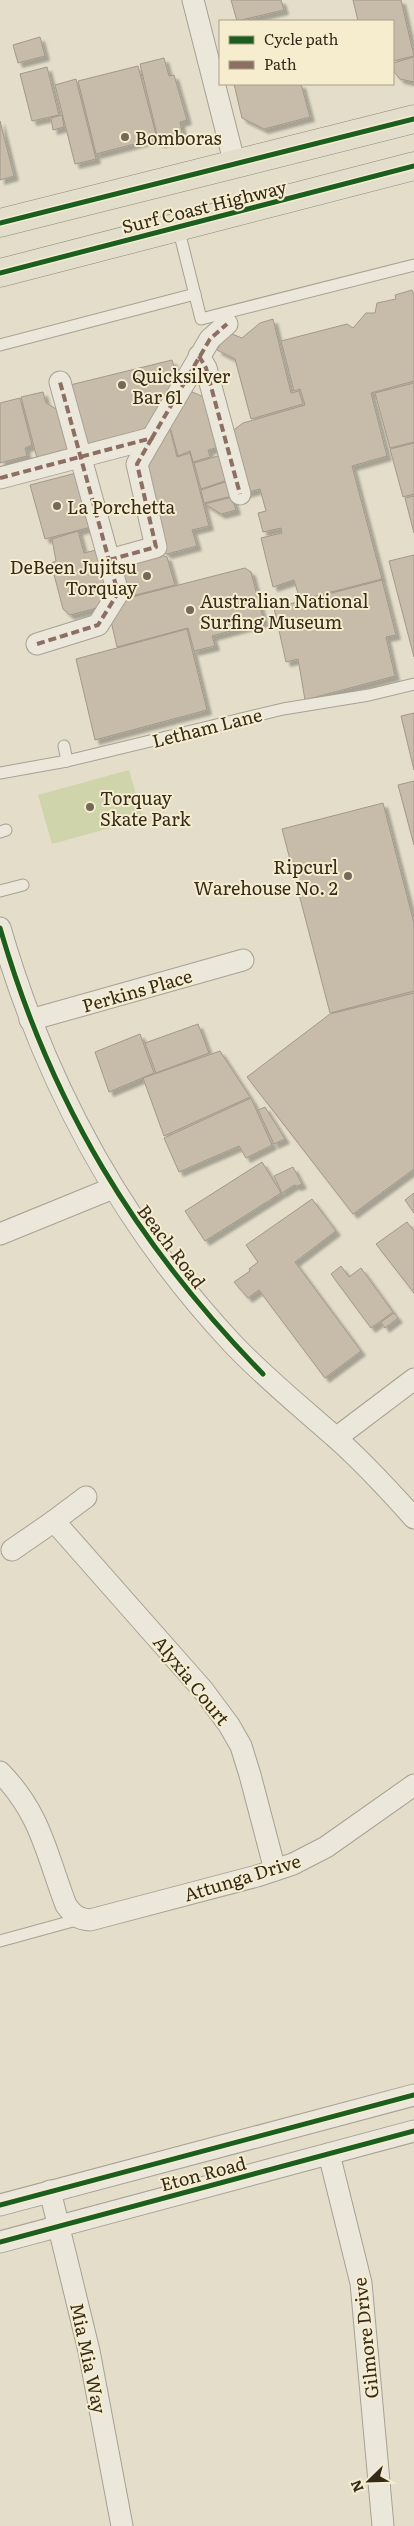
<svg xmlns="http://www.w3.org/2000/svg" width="414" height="2526" font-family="Literata,serif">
<defs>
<filter id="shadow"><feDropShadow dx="4.5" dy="4.5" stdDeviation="1" flood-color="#0004"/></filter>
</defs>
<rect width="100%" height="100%" fill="#e3ddc9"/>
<!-- green -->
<polygon fill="#d0d4ab" points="129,770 143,819 52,844 38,795"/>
<!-- building -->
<g fill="#c7bbaa" stroke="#a39889" filter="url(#shadow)">
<polygon points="231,0 281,0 284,10 237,21"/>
<polygon points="353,0 401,0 414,56 393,61 393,21 358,21"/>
<polygon points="40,37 45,56 18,63 13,45"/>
<polygon points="414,57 414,82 400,79 394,72 393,63"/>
<polygon points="164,58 169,76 174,75 187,120 180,122 183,137 159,143 140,64"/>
<polygon points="138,66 157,138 96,154 78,81"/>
<polygon points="47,67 59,115 32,121 20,74"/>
<polygon points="76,79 96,159 75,164 55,85"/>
<polygon points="234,84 301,84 310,117 264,129 242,118"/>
<polygon points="62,115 64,127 53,130 51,118"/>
<polygon points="0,121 14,176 0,180"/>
<polygon points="412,290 414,295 414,381 371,393 387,456 352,466 382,579 300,600 294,580 273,587 261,538 282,533 281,528 263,532 258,513 266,511 260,489 245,493 232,440 235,429 243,423 305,405 300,389 294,391 281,341 347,324 353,328 366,313 375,313 377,303 396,299 395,295"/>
<polygon points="273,319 291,393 299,391 303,404 251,419 235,359 217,350 227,332 242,338 260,323"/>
<polygon points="172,360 177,377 144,435 81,446 66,386"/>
<polygon points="414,383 414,442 390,448 375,393"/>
<polygon points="190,391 206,398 219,447 208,450 210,457 193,462 190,451 178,456 170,427"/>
<polygon points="43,392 46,403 63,413 71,447 65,456 38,462 21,397"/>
<polygon points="20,398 32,445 25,448 27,456 0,463 0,403"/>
<polygon points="170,429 177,457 190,453 209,526 192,530 197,546 167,554 161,549 141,474"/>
<polygon points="414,443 414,494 403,497 390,449"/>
<polygon points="221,455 228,480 201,489 194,463"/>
<polygon points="80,472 91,527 45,539 30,485"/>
<polygon points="228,481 232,496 204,503 201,490"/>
<polygon points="414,496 414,533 405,498"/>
<polygon points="232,497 236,510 221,514 205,504"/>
<polygon points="78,531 84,553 96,550 109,597 101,599 97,608 70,615 63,609 51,563 56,561 52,539"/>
<polygon points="161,555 167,557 175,585 124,598 116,566"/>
<polygon points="414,555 414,657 389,561"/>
<polygon points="245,568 251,572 264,622 212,636 215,646 194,651 188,628 117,647 111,621 124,599"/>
<polygon points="382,580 396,635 386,637 395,676 305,700 298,659 286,662 274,608"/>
<polygon points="187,629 207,710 95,740 76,659"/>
<polygon points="414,713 414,770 401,716"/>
<polygon points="414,781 414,845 398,785"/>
<polygon points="383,803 414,923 414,991 330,1013 282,829"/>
<polygon points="414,993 414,1169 353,1214 247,1077 330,1014"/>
<polygon points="198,1024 209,1053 156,1073 145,1043"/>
<polygon points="140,1034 154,1073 109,1092 95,1052"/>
<polygon points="220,1051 250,1097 164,1136 143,1078"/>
<polygon points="251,1098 272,1145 246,1158 239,1146 179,1172 164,1138"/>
<polygon points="265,1107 285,1139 274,1144 258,1110"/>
<polygon points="262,1162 281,1193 205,1241 185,1211"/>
<polygon points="293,1167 302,1184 297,1186 294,1185 282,1193 274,1176"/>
<polygon points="414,1193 414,1213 405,1200"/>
<polygon points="312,1199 336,1231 295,1262 361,1351 325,1378 259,1290 248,1298 234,1282 250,1271 249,1269 258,1262 246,1245"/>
<polygon points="407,1222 414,1231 414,1293 376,1244"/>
<polygon points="341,1266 349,1277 361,1268 393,1312 371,1328 331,1274"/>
<polygon points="394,1313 398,1318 385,1328 381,1322"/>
</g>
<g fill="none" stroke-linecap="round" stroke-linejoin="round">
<defs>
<g id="lane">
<polyline points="178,227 201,319 414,265"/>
<polyline points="0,345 195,294"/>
<polyline points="64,746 67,761"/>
<polyline points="0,773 67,761 283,709 369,695 414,684"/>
<polyline points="0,832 6,830"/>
<polyline points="0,891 23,885"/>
<polyline points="0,1941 80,1919"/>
</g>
<g id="street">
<polyline points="193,0 235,165"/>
<polyline points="199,356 206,368 240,494"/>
<polyline points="0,478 152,438 210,339 227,324"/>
<polyline points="109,560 156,547 137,464 152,438"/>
<polyline points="37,644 98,625 118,593 60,382"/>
<path d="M0 928C45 1083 122 1225 232 1343 264 1377 300 1406 335 1437 363 1462 389 1490 414 1518"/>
<polyline points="30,1020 243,960"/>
<polyline points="0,1234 113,1188"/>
<polyline points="336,1438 414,1379"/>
<polyline points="54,1521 86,1497"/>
<polyline points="12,1550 54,1521 203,1690 229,1725 241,1746 250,1775 275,1870"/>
<path d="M0 1772C41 1814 46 1853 66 1905 73 1915 78 1919 90 1920L257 1876 293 1864 326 1847 414 1785"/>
<polyline points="329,2154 361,2283 383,2526"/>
<polyline points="50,2191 89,2351 122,2526"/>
<polyline points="0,2205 414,2095"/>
<polyline points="0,2242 414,2131"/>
</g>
<g id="primary">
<polyline points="0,223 414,119"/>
<polyline points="0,273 414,166"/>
</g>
</defs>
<!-- lane casing -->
<use href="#lane" stroke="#a8a193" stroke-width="13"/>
<!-- street casing -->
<use href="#street" stroke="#a8a193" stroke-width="23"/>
<!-- primary casing -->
<use href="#primary" stroke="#8d8779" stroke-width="29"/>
<!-- lane -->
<use href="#lane" stroke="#ebe7db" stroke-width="11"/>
<!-- street -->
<use href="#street" stroke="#ebe7db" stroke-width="21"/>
<!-- primary -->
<use href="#primary" stroke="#e3decc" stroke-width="28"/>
<!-- quiet -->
<g stroke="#8d6e63" stroke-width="4" stroke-dasharray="8 4" stroke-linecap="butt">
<polyline points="199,356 206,368 240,494"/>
<polyline points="0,478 152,438 210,339 227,324"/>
<polyline points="109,560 156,547 137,464 152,438"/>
<polyline points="37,644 98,625 118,593 60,382"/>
</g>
<defs>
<g id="cycleway">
<polyline points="0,223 414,119"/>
<polyline points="0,273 414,166"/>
<path d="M0 928C51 1104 135 1243 263 1374"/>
<polyline points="0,2205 414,2095"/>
<polyline points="0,2242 414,2131"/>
</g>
</defs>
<!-- cycleway casing -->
<use href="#cycleway" stroke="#f5edce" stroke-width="8"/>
<!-- cycleway -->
<use href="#cycleway" stroke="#1b5e20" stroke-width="5"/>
</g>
<!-- markers -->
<g fill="#726959" stroke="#f5edce" stroke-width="2">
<circle cx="125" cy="137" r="5"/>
<circle cx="122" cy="385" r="5"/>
<circle cx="57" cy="506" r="5"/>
<circle cx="147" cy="576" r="5"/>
<circle cx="190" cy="610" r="5"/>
<circle cx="90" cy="807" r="5"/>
<circle cx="348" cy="876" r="5"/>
</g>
<g text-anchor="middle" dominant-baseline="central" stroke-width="4" stroke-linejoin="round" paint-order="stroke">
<!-- poi labels -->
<g font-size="18" fill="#352a1c" stroke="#f5edce" text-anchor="start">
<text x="135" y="137">Bomboras</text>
<text x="132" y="375">Quicksilver<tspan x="132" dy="21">Bar 61</tspan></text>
<text x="67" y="506">La Porchetta</text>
<text x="137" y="566" text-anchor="end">DeBeen Jujitsu<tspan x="137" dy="21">Torquay</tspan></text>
<text x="200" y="600">Australian National<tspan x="200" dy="21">Surfing Museum</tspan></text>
<text x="100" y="797">Torquay<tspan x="100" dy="21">Skate Park</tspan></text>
<text x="338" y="866" text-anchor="end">Ripcurl<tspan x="338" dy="21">Warehouse No. 2</tspan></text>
</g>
<!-- street labels -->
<g font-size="18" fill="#352a1c" stroke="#f5edce">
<text transform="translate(204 206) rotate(-14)">Surf Coast Highway</text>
<text transform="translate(207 727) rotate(-14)">Letham Lane</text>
<text transform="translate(137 990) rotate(-16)">Perkins Place</text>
<text transform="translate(172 1246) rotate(53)">Beach Road</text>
<text transform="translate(192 1680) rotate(51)">Alyxia Court</text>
<text transform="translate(242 1877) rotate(-17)">Attunga Drive</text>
<text transform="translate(203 2173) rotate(-15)">Eton Road</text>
<text transform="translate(365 2338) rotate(-96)">Gilmore Drive</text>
<text transform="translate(89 2358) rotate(78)">Mia Mia Way</text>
</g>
</g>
<!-- legend -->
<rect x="219" y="20" width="175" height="65" fill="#f5edce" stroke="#a89f87"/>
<rect x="229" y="36" width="25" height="8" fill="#1b5e20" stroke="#a89f87"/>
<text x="264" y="45" font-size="15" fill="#352a1c">Cycle path</text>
<rect x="229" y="61" width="25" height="8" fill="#8d6e63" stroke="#a89f87"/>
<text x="264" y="70" font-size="15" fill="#352a1c">Path</text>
<!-- north arrow -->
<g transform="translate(369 2481) rotate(247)" stroke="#f5edce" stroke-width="4" paint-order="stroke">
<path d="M0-4L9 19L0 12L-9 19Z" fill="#352a1c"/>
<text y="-8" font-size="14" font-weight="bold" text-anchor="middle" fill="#352a1c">N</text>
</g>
</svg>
